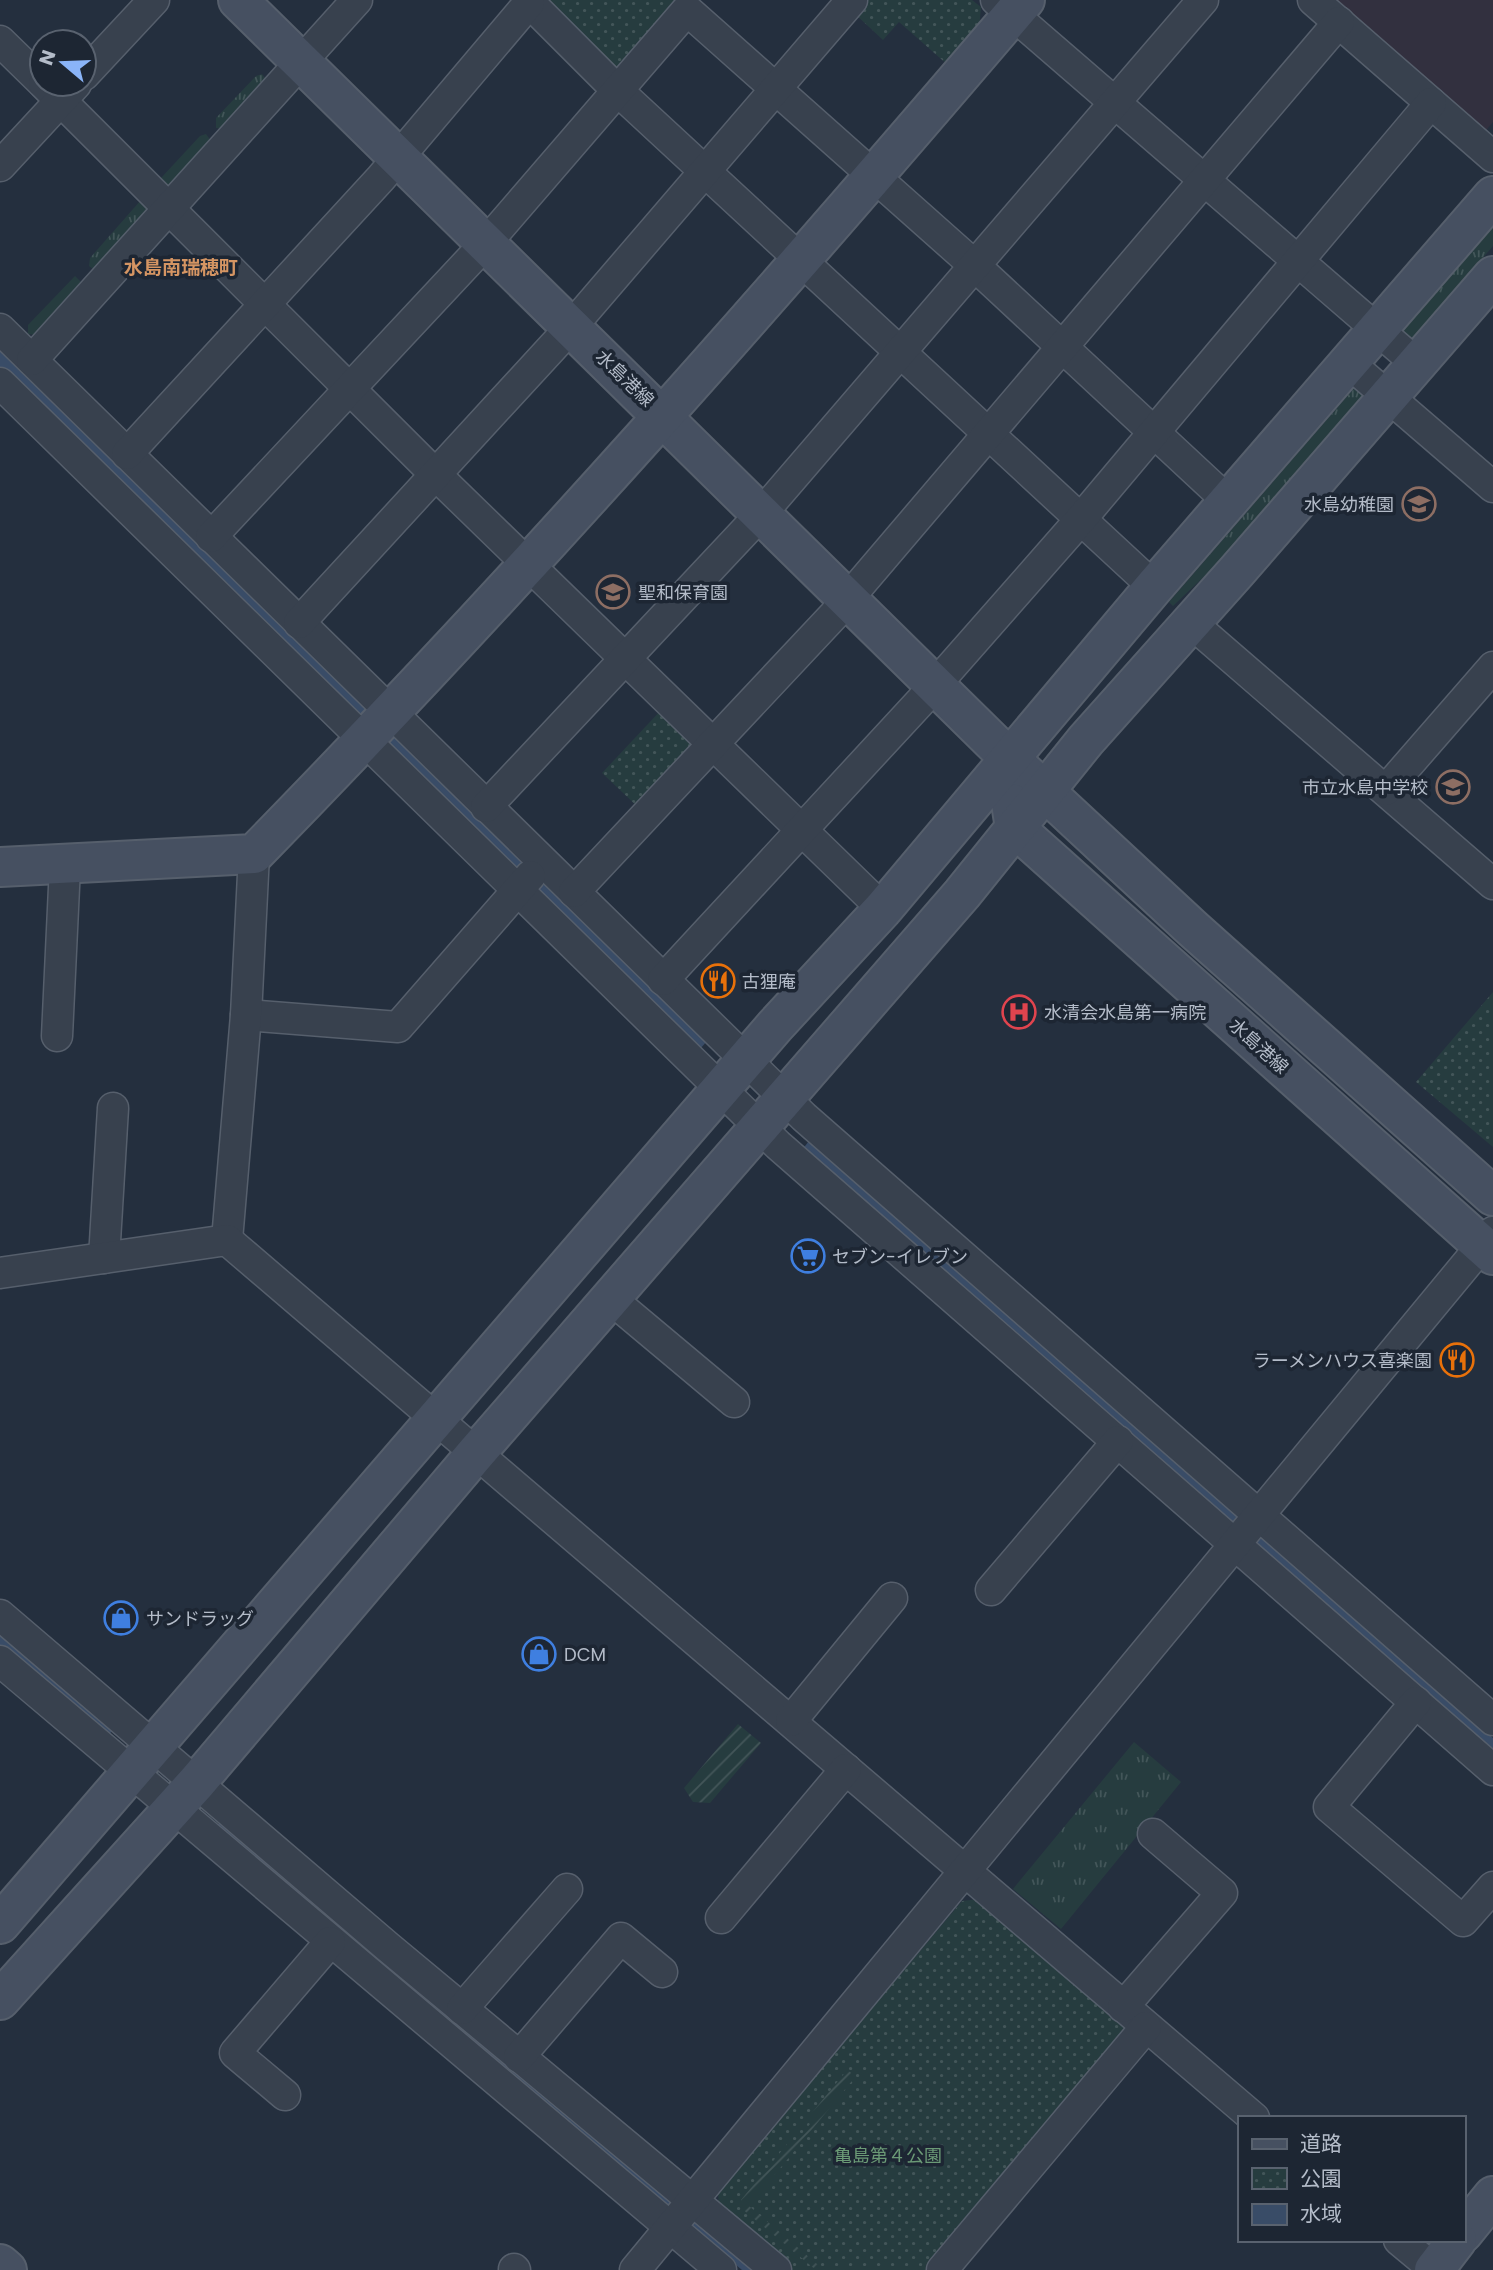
<svg xmlns="http://www.w3.org/2000/svg" width="1493" height="2270" font-family="Poppins,'Noto Sans JP',sans-serif">
<defs>
<pattern id="grass-tufts" width="24" height="20" patternUnits="userSpaceOnUse" patternTransform="scale(1.75)"><rect width="24" height="20" fill="#263c3f"/><path d="M3 7l-1-3M5 7V3M7 7l1-3M15 17l-1-3M17 17v-4M19 17l1-3" fill="none" stroke="#435659"/></pattern>
<pattern id="park-dots" width="8" height="8" patternUnits="userSpaceOnUse" patternTransform="scale(1.75)"><rect width="8" height="8" fill="#263c3f"/><path d="M2 2h.1M6 6h.1" fill="none" stroke="#435659" stroke-width="1.8" stroke-linecap="round"/></pattern>
<pattern id="garden-furrows" width="10" height="10" patternUnits="userSpaceOnUse" patternTransform="scale(1.75)"><rect width="10" height="10" fill="#263c3f"/><path d="M-1 1l2-2M0 10L10 0M9 11l2-2" fill="none" stroke="#435659"/></pattern>
</defs>
<rect width="100%" height="100%" fill="#242f3e"/>
<!-- medical -->
<polygon fill="#32303f" points="1325,0 1493,0 1493,122 1482,135"/>
<!-- grass -->
<g fill="url(#grass-tufts)">
<polygon points="262,74 267,81 224,129 216,128 216,118 256,76"/>
<polygon points="206,134 211,141 167,190 160,181 161,178 200,136"/>
<polygon points="141,200 152,208 93,269 89,266 90,258"/>
<polygon points="1493,226 1493,246 1412,340 1402,332"/>
<polygon points="75,276 82,283 37,335 28,334 28,325"/>
<polygon points="1356,386 1368,396 1235,547 1173,606 1169,602"/>
<polygon points="1134,1742 1181,1782 1061,1929 1013,1889"/>
</g>
<!-- park -->
<g fill="url(#park-dots)">
<polygon points="538,0 681,0 614,76"/>
<polygon points="865,0 972,0 981,7 979,29 949,66 899,22 883,40 854,13"/>
<polygon points="663,708 701,744 641,810 602,773"/>
<polygon points="1493,992 1493,1147 1416,1082"/>
<polygon points="979,1899 1123,2026 1124,2038 932,2270 792,2270 719,2208 718,2192 962,1901"/>
</g>
<!-- garden -->
<g fill="url(#garden-furrows)">
<polygon points="738,1724 761,1743 710,1803 693,1802 684,1788"/>
<polygon points="847,2070 856,2076 749,2206 824,2270 816,2270 741,2208 741,2200 788,2143 792,2146 810,2124 806,2120"/>
</g>
<!-- water -->
<g fill="#394c67">
<polygon points="0,344 709,1039 699,1050 0,371"/>
<polygon points="812,1137 1493,1738 1493,1755 802,1150"/>
<polygon points="0,1630 116,1726 107,1737 0,1647"/>
<polygon points="222,1819 760,2270 742,2270 215,1829"/>
</g>
<g fill="none" stroke-linecap="round" stroke-linejoin="round">
<defs>
<g id="street">
<polyline points="527,0 617,90 1154,587"/>
<polyline points="996,0 1416,363"/>
<polyline points="1313,0 1493,157"/>
<polyline points="0,41 42,82"/>
<polyline points="84,75 154,0"/>
<polyline points="44,84 434,473 883,909"/>
<polyline points="0,166 76,84"/>
<polyline points="0,329 804,1117 1493,1720"/>
<polyline points="32,360 357,0"/>
<polyline points="1349,363 1493,487"/>
<polyline points="0,383 778,1145 1493,1770"/>
<polyline points="127,454 381,178 529,3"/>
<polyline points="211,537 486,243 687,10 974,265 1229,502"/>
<polyline points="1189,621 1493,884"/>
<polyline points="299,623 572,326 852,0"/>
<polyline points="1386,790 1493,667"/>
<polyline points="486,807 762,513 1203,0"/>
<polyline points="574,892 834,615 1339,22"/>
<polyline points="663,980 921,701 1081,519 1431,103"/>
<polyline points="246,1015 398,1027 530,876"/>
<polyline points="57,1036 65,866"/>
<polyline points="227,1240 246,1015 254,854"/>
<polyline points="104,1258 113,1108"/>
<polyline points="0,1273 227,1240 1254,2118"/>
<polyline points="611,1299 734,1402"/>
<polyline points="991,1590 1118,1441"/>
<polyline points="0,1615 388,1947 776,2270"/>
<polyline points="0,1661 721,2270"/>
<polyline points="1416,1702 1329,1807 1463,1921 1493,1887"/>
<polyline points="791,1721 892,1598"/>
<polyline points="721,1918 846,1769"/>
<polyline points="1123,2007 1222,1893 1153,1834"/>
<polyline points="462,2009 567,1889"/>
<polyline points="519,2057 621,1938 662,1972"/>
<polyline points="285,2095 235,2053 330,1942"/>
<polyline points="1399,2240 1435,2270"/>
<polyline points="514,2269 515,2270"/>
<polyline points="635,2270 1493,1232"/>
<polyline points="942,2270 1146,2027"/>
</g>
<g id="secondary">
<polyline points="238,0 1010,759 1193,929 1493,1196"/>
<polyline points="1011,803 1015,828 1493,1255"/>
<path d="M0 867 254 854C522 580 777 291 1025 0"/>
<polyline points="0,1924 775,1026 883,909 1154,587 1493,196"/>
<polyline points="0,2000 197,1782 476,1453 962,894 1086,740 1237,571 1493,276"/>
<polyline points="1463,2233 1493,2196"/>
<polyline points="0,2264 7,2270"/>
<polyline points="1434,2270 1457,2240"/>
</g>
</defs>
<!-- street casing -->
<use href="#street" stroke="#565f6c" stroke-width="33"/>
<!-- secondary casing -->
<use href="#secondary" stroke="#565f6c" stroke-width="42"/>
<!-- street -->
<use href="#street" stroke="#38414e" stroke-width="30"/>
<!-- secondary -->
<use href="#secondary" stroke="#465061" stroke-width="38"/>
</g>
<!-- icons -->
<defs>
<symbol id="school-ring" viewBox="-11 -11 22 22"><circle r="9.5" fill="#1d2633" stroke="#8d6e63" stroke-width="1.5"/><path d="M0-5L7-2L0 1L-7-2ZM-4 1L0 2.5L4 1V4Q0 6-4 4Z" fill="#8d6e63"/></symbol>
<symbol id="restaurant-ring" viewBox="-11 -11 22 22"><circle r="9.5" fill="#1d2633" stroke="#e8710a" stroke-width="1.5"/><path d="M-5-6h1v4h1v-4h1v4h1v-4h1v5L-1.5 .5V6h-2V.5L-5-1ZM5-6V6H3V1.5H1.5Q1.5-4 5-6Z" fill="#e8710a"/></symbol>
<symbol id="hospital-ring" viewBox="-11 -11 22 22"><circle r="9.5" fill="#1d2633" stroke="#e0444e" stroke-width="1.5"/><path d="M-5-5h3v3.5h4V-5h3V5h-3V1.5h-4V5h-3Z" fill="#e0444e"/></symbol>
<symbol id="supermarket-ring" viewBox="-11 -11 22 22"><circle r="9.5" fill="#1d2633" stroke="#3f7fe0" stroke-width="1.5"/><path d="M-6-5.5h2.5l.6 2H6L4.5 2H-2.5L-4.4-4H-6ZM-1.5 3.2a1.3 1.3 0 1 0 .1 0ZM3 3.2a1.3 1.3 0 1 0 .1 0Z" fill="#3f7fe0"/></symbol>
<symbol id="shop-ring" viewBox="-11 -11 22 22"><circle r="9.5" fill="#1d2633" stroke="#3f7fe0" stroke-width="1.5"/><path d="M-5-2.5h2.3a2.7 3.5 0 0 1 5.4 0H5L5.5 6h-11ZM-1.5-2.5h3a1.5 2.3 0 0 0-3 0Z" fill="#3f7fe0"/></symbol>
</defs>
<g fill-rule="evenodd">
<use href="#school-ring" x="1400" y="485" width="38" height="38"/>
<use href="#school-ring" x="594" y="573" width="38" height="38"/>
<use href="#school-ring" x="1434" y="768" width="38" height="38"/>
<use href="#restaurant-ring" x="699" y="962" width="38" height="38"/>
<use href="#hospital-ring" x="1000" y="993" width="38" height="38"/>
<use href="#supermarket-ring" x="789" y="1237" width="38" height="38"/>
<use href="#restaurant-ring" x="1438" y="1341" width="38" height="38"/>
<use href="#shop-ring" x="102" y="1599" width="38" height="38"/>
<use href="#shop-ring" x="520" y="1635" width="38" height="38"/>
</g>
<g text-anchor="middle" dominant-baseline="central" stroke-width="7" stroke-linejoin="round" paint-order="stroke">
<!-- street labels -->
<g font-size="18" fill="#b4bcc9" stroke="#1d2633">
<text transform="translate(625 378) rotate(44)">水島港線</text>
<text transform="translate(1259 1046) rotate(42)">水島港線</text>
</g>
<!-- poi labels -->
<g font-size="18" fill="#b4bcc9" stroke="#1d2633" text-anchor="start">
<text x="1394" y="504" text-anchor="end">水島幼稚園</text>
<text x="638" y="592">聖和保育園</text>
<text x="1428" y="787" text-anchor="end">市立水島中学校</text>
<text x="742" y="981">古狸庵</text>
<text x="1044" y="1012">水清会水島第一病院</text>
<text x="832" y="1256">セブン-イレブン</text>
<text x="1432" y="1360" text-anchor="end">ラーメンハウス喜楽園</text>
<text x="146" y="1618">サンドラッグ</text>
<text x="564" y="1654">DCM</text>
</g>
<!-- park labels -->
<g font-size="18" fill="#6b9a76" stroke="#1d2633">
<text x="888" y="2155">亀島第４公園</text>
</g>
<!-- neighbourhood labels -->
<g font-size="19" font-weight="bold" fill="#d59563" stroke="#1d2633">
<text x="181" y="267">水島南瑞穂町</text>
</g>
</g>
<!-- legend -->
<rect x="1238" y="2116" width="228" height="126" fill="#1d2633" stroke="#59626f" stroke-width="2"/>
<rect x="1252" y="2139" width="35" height="10" fill="#465061" stroke="#59626f" stroke-width="2"/>
<text x="1300" y="2151" font-size="21" fill="#b4bcc9">道路</text>
<rect x="1252" y="2168" width="35" height="21" fill="url(#park-dots)" stroke="#59626f" stroke-width="2"/>
<text x="1300" y="2186" font-size="21" fill="#b4bcc9">公園</text>
<rect x="1252" y="2204" width="35" height="21" fill="#394c67" stroke="#59626f" stroke-width="2"/>
<text x="1300" y="2221" font-size="21" fill="#b4bcc9">水域</text>
<!-- north arrow -->
<g transform="translate(63 63) rotate(289)"><circle r="33" fill="#1d2633" stroke="#59626f" stroke-width="2"/>
<path d="M0-5L12 26L0 18L-12 26Z" fill="#8ab4f8"/>
<text y="-10" font-size="19" font-weight="bold" text-anchor="middle" fill="#b4bcc9">N</text>
</g>
</svg>
